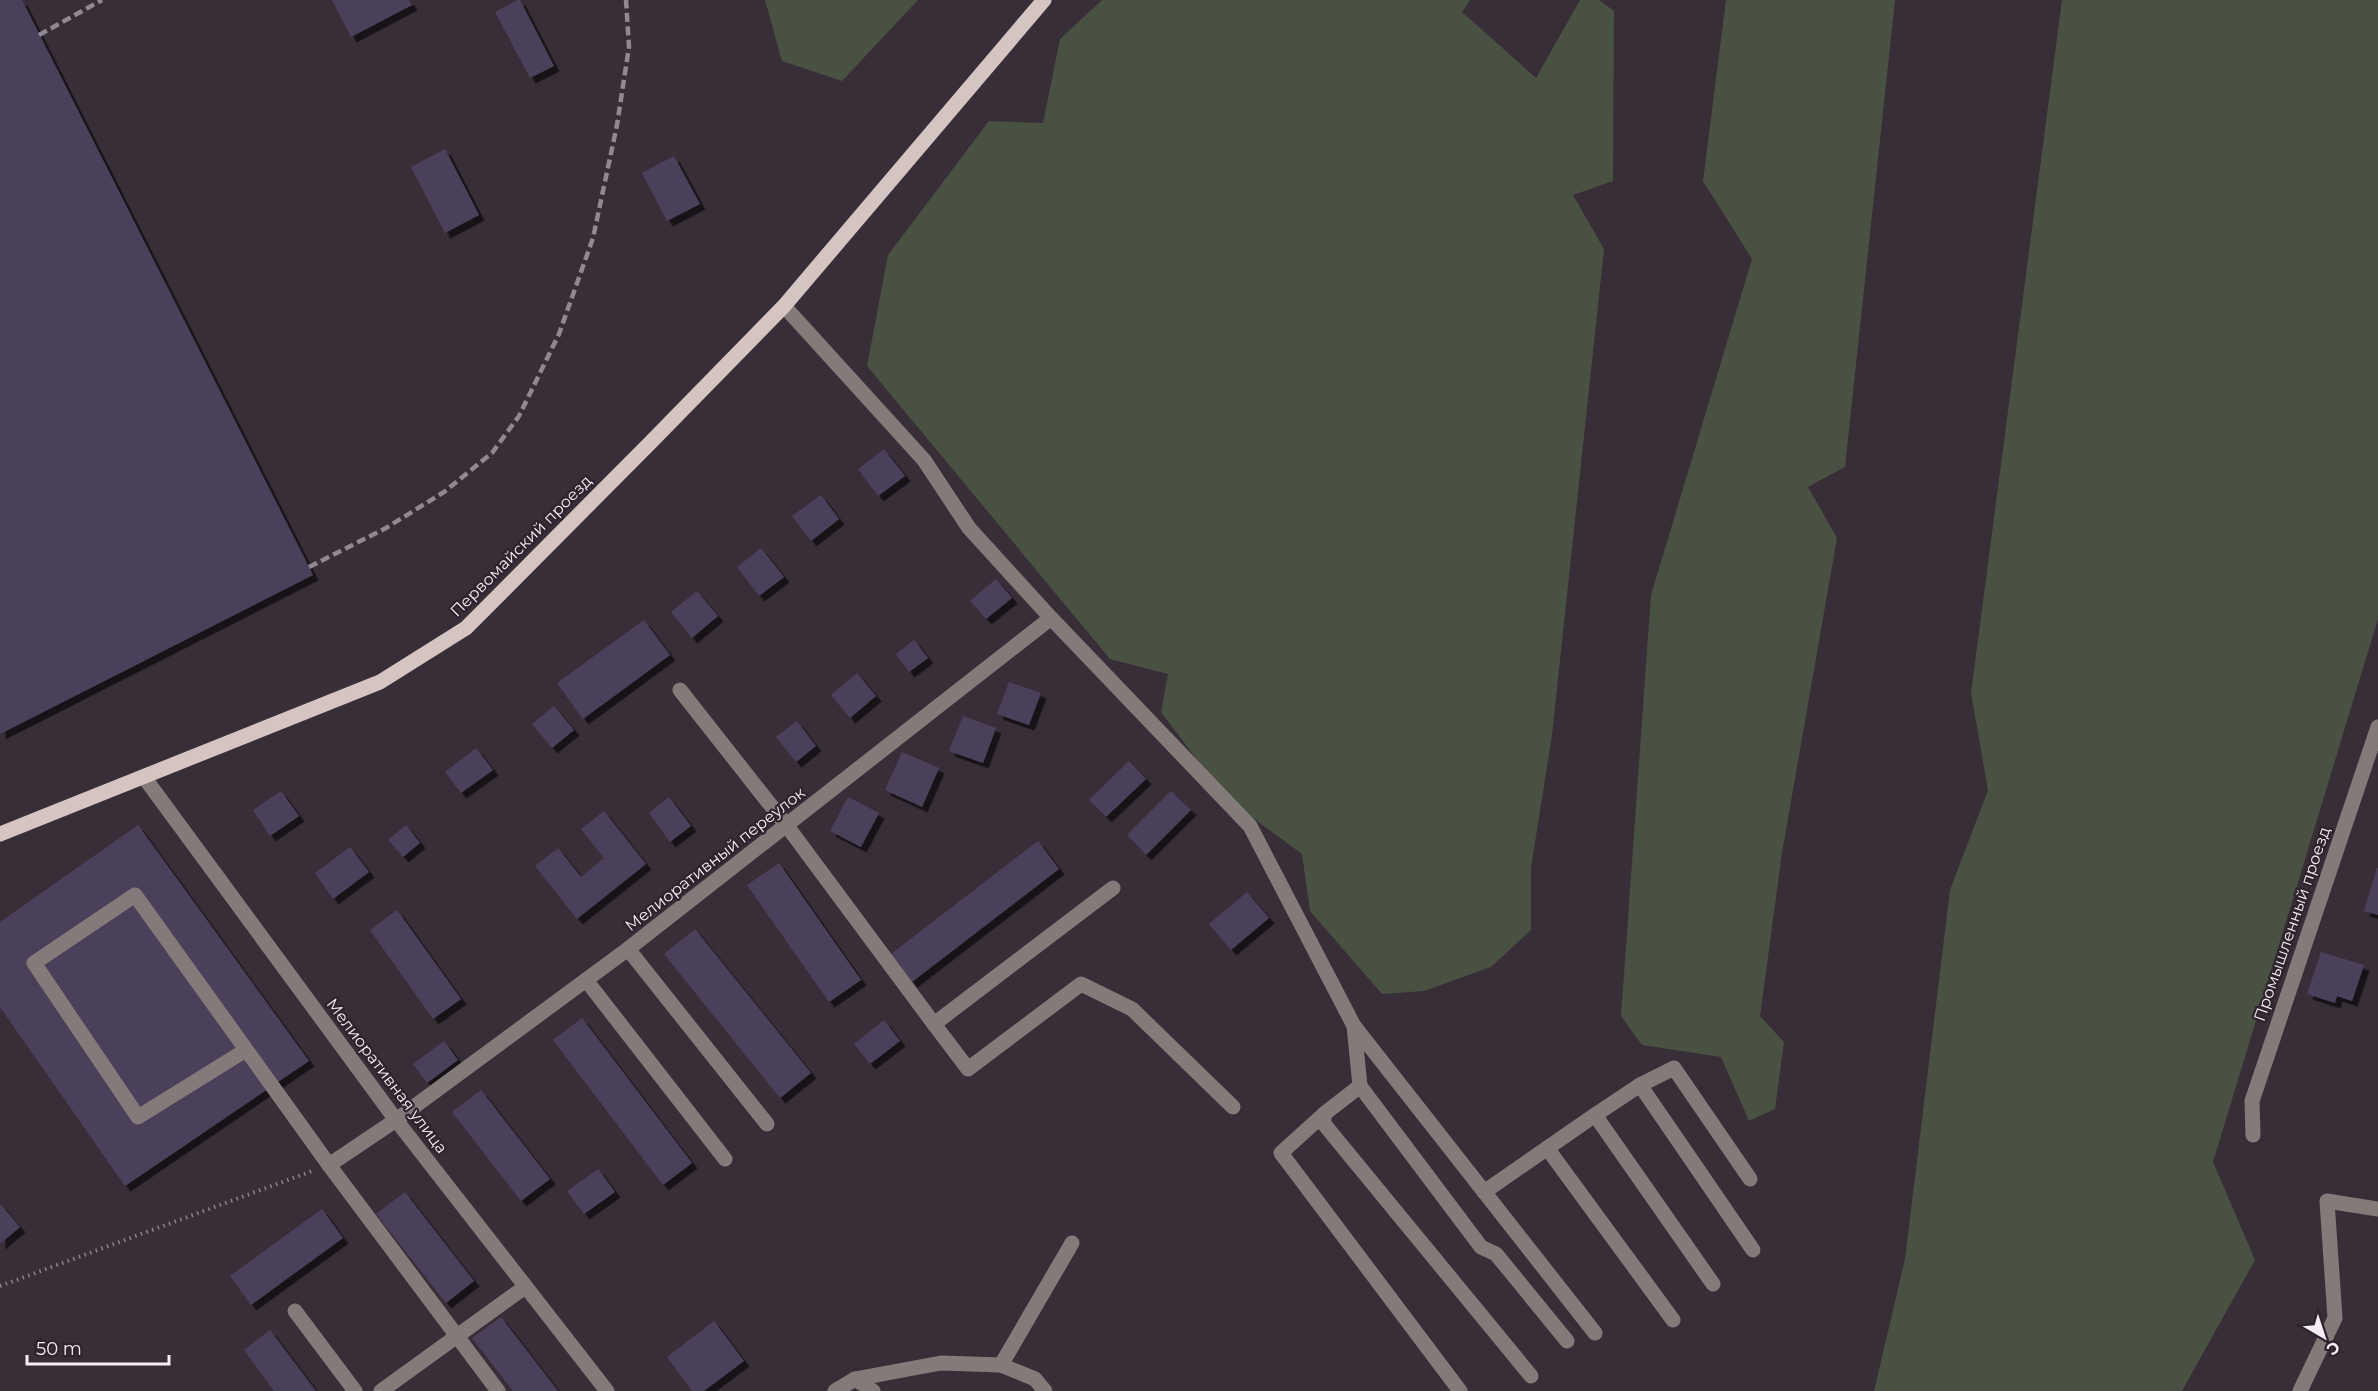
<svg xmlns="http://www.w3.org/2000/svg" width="2378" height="1391" font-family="Montserrat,sans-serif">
<defs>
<filter id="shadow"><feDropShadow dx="5.5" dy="5.5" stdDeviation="0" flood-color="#0009"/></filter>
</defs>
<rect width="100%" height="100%" fill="#372e37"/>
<!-- green -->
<g fill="#495142">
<polygon points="765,0 918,0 842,81 782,61"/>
<polygon points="1102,0 1470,0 1462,12 1536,78 1580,0 1599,0 1614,11 1613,181 1573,195 1604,249 1552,735 1531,868 1531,930 1491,967 1424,991 1382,994 1310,911 1302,854 1226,798 1161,712 1168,674 1110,659 867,366 888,255 989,121 1043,123 1060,39"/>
<polygon points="1726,0 1895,0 1845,467 1808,487 1837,538 1782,853 1760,1016 1784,1042 1775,1109 1749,1121 1721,1057 1642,1045 1621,1016 1651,595 1752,259 1703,181"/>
<polygon points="2062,0 2378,0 2378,619 2213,1162 2255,1260 2182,1391 1874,1391 1905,1259 1950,890 1988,790 1971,693"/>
</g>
<!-- building -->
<g fill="#4b415a" filter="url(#shadow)">
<polygon points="0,0 22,0 313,575 0,734"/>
<polygon points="332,0 409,0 412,5 351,37"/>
<polygon points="518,0 520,0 554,66 530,78 495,12"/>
<polygon points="445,149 479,215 445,233 411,167"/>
<polygon points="674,156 700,204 667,221 642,173"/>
<polygon points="884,449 905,476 878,496 858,469"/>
<polygon points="821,495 839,519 811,541 792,516"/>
<polygon points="761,548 784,577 759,596 737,567"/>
<polygon points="996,579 1012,598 986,619 970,601"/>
<polygon points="697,591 718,616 692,638 671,612"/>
<polygon points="644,620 670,655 583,719 557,683"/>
<polygon points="914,640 928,658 909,672 896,654"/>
<polygon points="857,673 876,696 850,718 831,695"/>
<polygon points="1009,682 1041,693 1029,725 997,714"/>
<polygon points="554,706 574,730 552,748 532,724"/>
<polygon points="963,716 996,728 983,763 949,751"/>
<polygon points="797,721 816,746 796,762 776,737"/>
<polygon points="476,748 493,770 461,793 445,772"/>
<polygon points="902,752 939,768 922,807 885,790"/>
<polygon points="1129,761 1146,779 1106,817 1089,800"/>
<polygon points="281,791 299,816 270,836 253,810"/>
<polygon points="1171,791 1191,810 1146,855 1127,835"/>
<polygon points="669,797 691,826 670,842 649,813"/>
<polygon points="848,797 879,813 861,847 830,831"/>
<polygon points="604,811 646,864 577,919 535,866 558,848 581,877 604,858 581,829"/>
<polygon points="138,825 309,1061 125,1186 0,1007 0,922"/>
<polygon points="406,825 420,843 403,857 388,840"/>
<polygon points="1038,841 1059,869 912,982 891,954"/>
<polygon points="350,847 369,872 333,899 315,873"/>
<polygon points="779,863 861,980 829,1002 747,885"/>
<polygon points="2377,868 2378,868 2378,915 2364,911"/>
<polygon points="1247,892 1269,918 1231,950 1209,924"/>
<polygon points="397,910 461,999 433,1019 370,930"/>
<polygon points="695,929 811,1073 780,1098 664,954"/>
<polygon points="2321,952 2364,965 2352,1001 2337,996 2335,1003 2307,994"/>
<polygon points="582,1018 692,1163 663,1185 553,1040"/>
<polygon points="884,1020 900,1041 870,1064 854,1044"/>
<polygon points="444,1041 458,1060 427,1083 413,1064"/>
<polygon points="481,1090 550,1179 521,1201 452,1112"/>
<polygon points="598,1169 615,1192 584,1214 567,1191"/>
<polygon points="405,1192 474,1281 446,1303 376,1214"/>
<polygon points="0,1204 20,1227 0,1244"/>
<polygon points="322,1209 343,1238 251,1305 230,1276"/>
<polygon points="501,1317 558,1391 513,1391 472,1338"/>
<polygon points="714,1321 744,1361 704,1391 692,1391 667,1357"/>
<polygon points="270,1330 316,1391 274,1391 244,1350"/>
</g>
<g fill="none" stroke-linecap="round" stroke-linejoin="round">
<!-- path -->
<polyline stroke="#8b838b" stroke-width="4" stroke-dasharray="1.5 4.5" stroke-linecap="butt" points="0,1286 315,1170"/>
<!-- minor -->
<g stroke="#837b7a" stroke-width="15">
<polyline points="784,306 924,460 969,528 1051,618 1250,826 1354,1026 1595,1333"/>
<polyline points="680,690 787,826 934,1024 1113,888"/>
<polyline points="144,777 396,1120 607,1391"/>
<polyline points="628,949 767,1124"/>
<polyline points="586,980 725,1159"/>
<polyline points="934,1024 968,1069 1081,984 1132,1009 1233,1107"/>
<polyline points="1354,1026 1360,1086 1481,1247 1496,1254 1567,1341"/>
<polyline points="246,1050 138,1117 34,963 135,895 329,1165 396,1120 628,949 1051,618"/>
<polyline points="1640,1085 1674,1068 1750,1179"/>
<polyline points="1360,1086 1324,1114 1324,1124 1531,1376"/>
<polyline points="1324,1114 1281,1153 1460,1391"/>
<polyline points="1595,1115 1640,1085 1753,1250"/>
<polyline points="2253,1135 2252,1101 2378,727"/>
<polyline points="1547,1148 1673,1320"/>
<polyline points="329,1165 498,1391"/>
<polyline points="1484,1192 1595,1115 1713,1284"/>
<polyline points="295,1311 355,1391"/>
<polyline points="1001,1365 1035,1379 1045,1391"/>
<polyline points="855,1379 873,1391"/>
<polyline points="381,1391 525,1287"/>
<polyline points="835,1391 855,1379 941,1363 1001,1365 1072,1243"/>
<polyline points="2300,1391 2335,1318 2327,1201 2378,1209"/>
</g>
<!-- major -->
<polyline stroke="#d5c5c2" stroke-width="15" points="0,834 380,682 466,628 650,443 784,306 1044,0"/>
<!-- rail -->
<g stroke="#918991" stroke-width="4.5" stroke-dasharray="9 4.5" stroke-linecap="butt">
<polyline points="39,35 102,0"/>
<polyline points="309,567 386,528 444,492 492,453 519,416 559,334 593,238 617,125 629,47 626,0"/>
</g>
</g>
<g text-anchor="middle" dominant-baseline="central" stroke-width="4.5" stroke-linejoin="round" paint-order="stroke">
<!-- street labels -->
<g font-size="16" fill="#f4eef4" stroke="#2d242d">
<text transform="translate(521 546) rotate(-45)">Первомайский проезд</text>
<text transform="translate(715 859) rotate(-38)">Мелиоративный переулок</text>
<text transform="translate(2292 924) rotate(-71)">Промышленный проезд</text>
<text transform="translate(387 1076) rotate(53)">Мелиоративная улица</text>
</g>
</g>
<!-- north arrow -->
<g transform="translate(2324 1337) rotate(141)" stroke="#2d242d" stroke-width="4.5" paint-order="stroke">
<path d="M0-4.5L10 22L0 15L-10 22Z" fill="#f4eef4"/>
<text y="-9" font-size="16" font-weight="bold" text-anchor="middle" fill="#f4eef4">С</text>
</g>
<!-- scale -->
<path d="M27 1355v9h142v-9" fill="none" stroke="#f4eef4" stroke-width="3"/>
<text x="36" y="1355" font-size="18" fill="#f4eef4" stroke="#2d242d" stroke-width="4.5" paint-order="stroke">50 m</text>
</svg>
